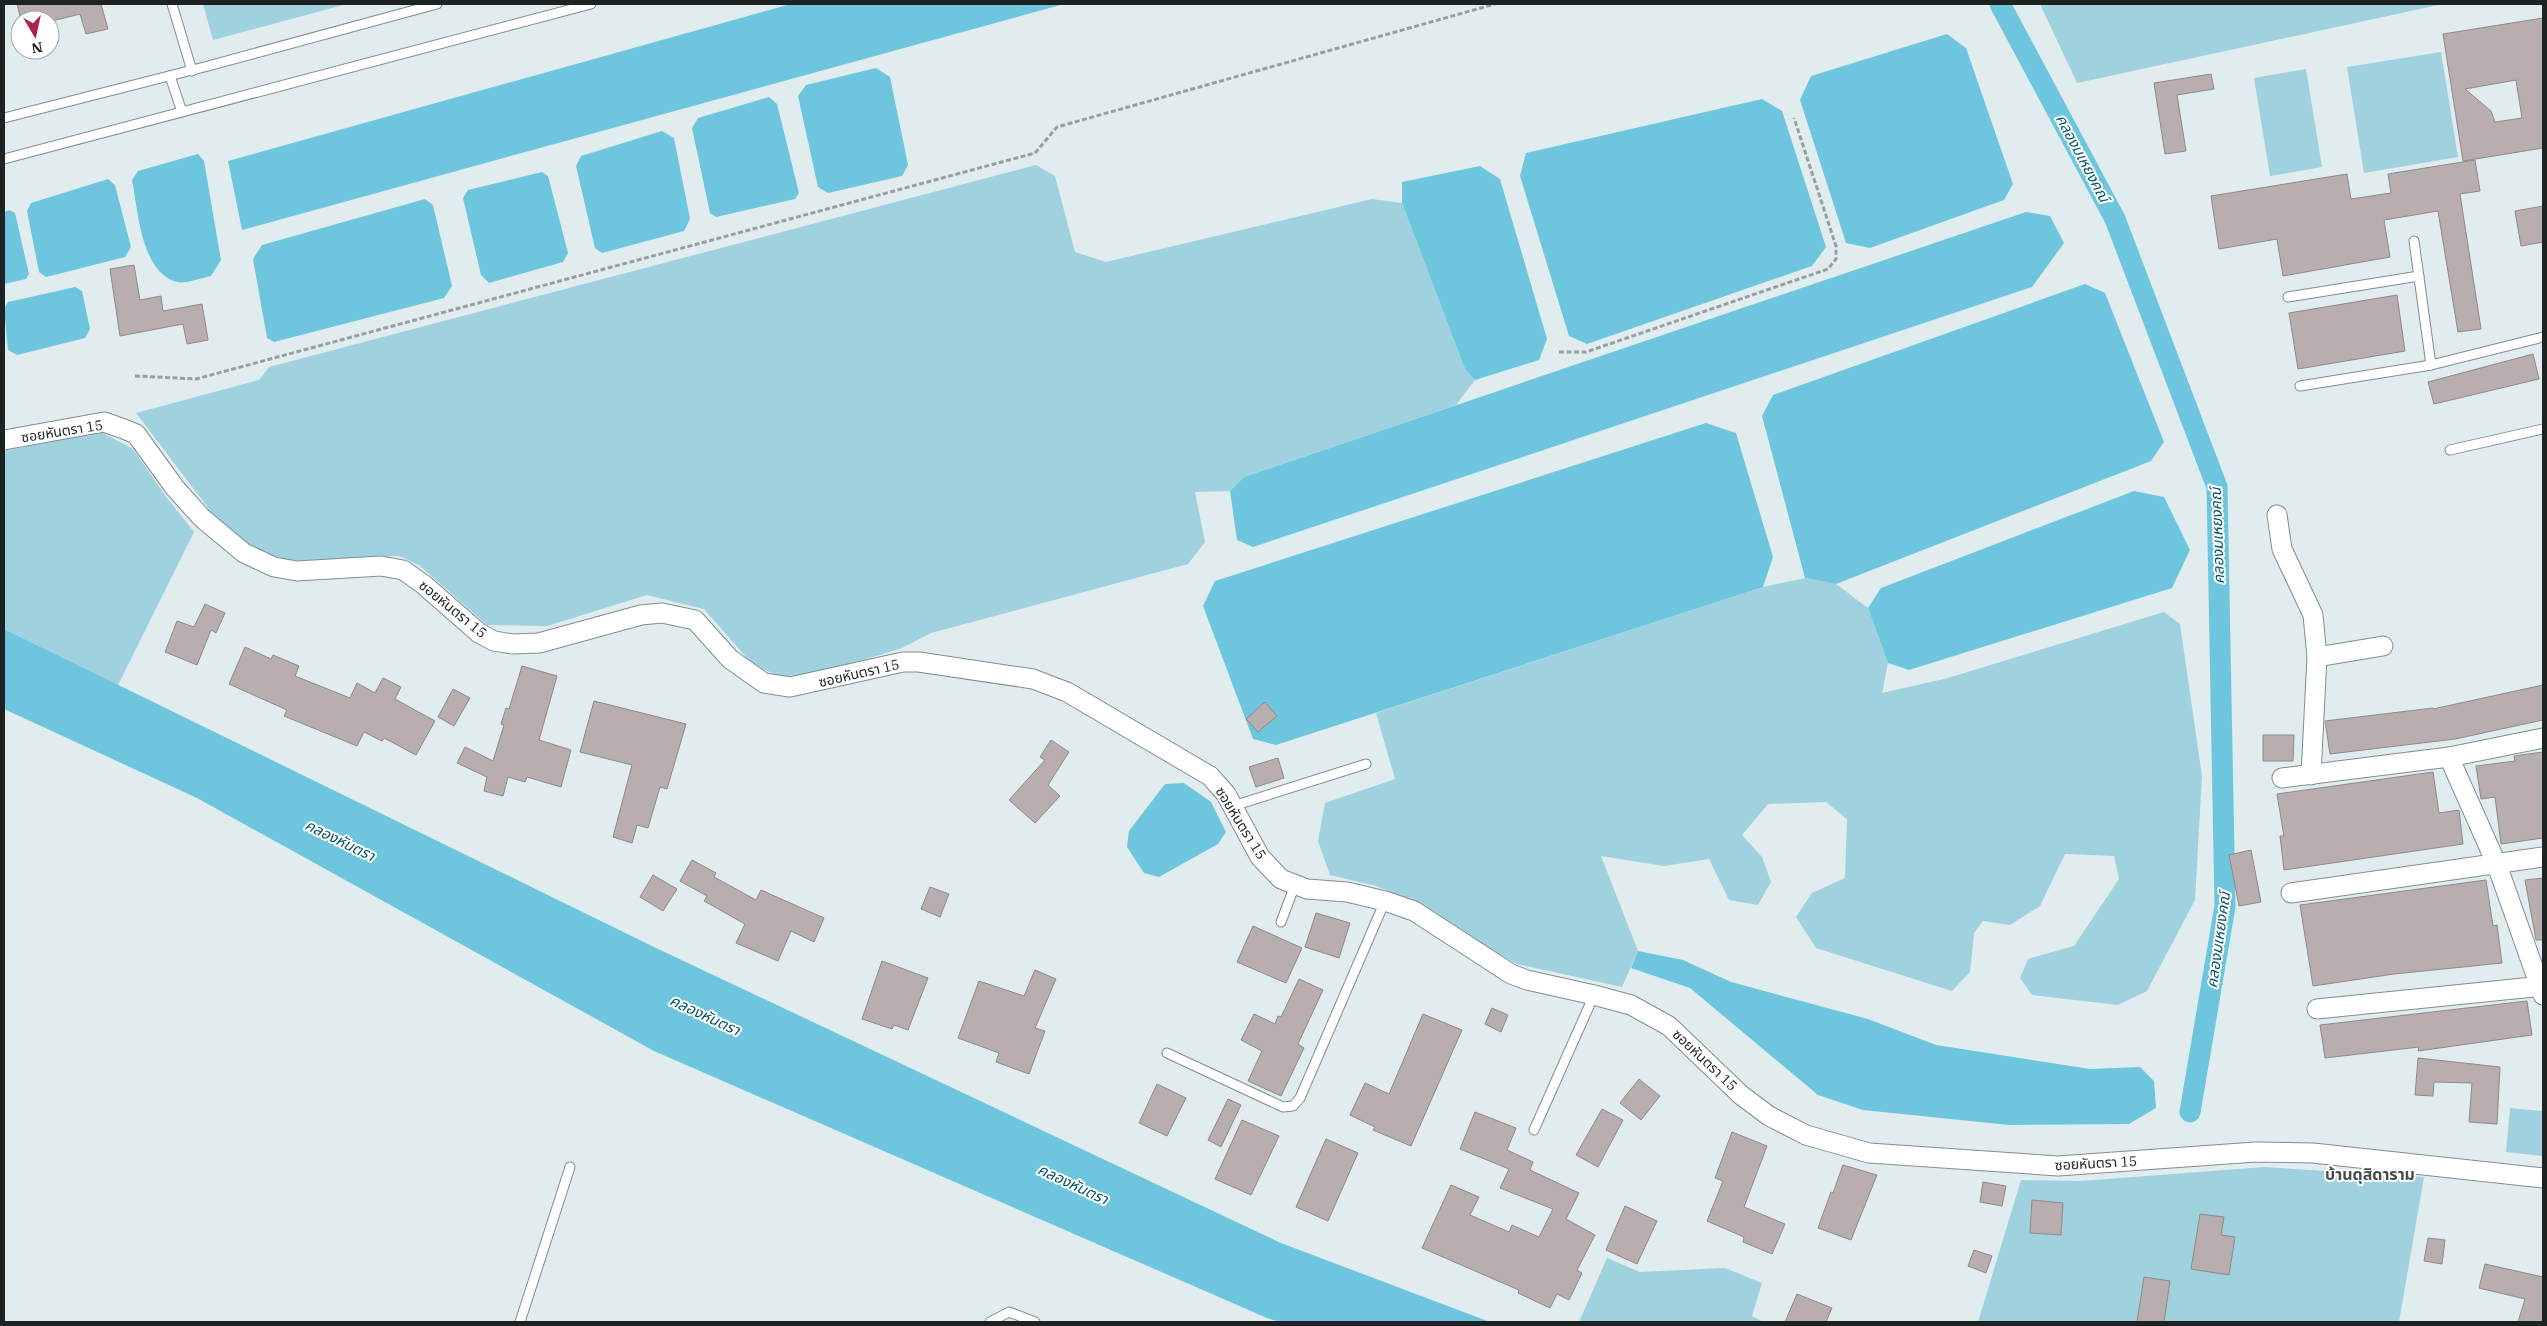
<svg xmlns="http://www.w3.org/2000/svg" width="2547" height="1326" font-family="'IBM Plex Serif','Noto Sans Thai',serif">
<rect width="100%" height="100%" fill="#e1ecef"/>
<!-- green -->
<g fill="#9fd1df">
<polygon points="203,4 347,4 213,40"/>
<polygon points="2040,4 2443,4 2077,83"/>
<polygon points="2441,52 2458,157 2364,173 2347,67"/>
<polygon points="2306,69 2322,167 2270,176 2254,78"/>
<polygon points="1036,165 1055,176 1075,252 1106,262 1372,199 1402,203 1465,369 1475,380 1456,405 1244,477 1230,491 1195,492 1205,542 1188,564 931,633 902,648 814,675 779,676 753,665 704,609 647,595 547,626 487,625 419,565 399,556 285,561 255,550 212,513 136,413 259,380 269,367"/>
<polygon points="101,432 133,449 167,498 194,532 118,685 4,629 4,451"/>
<polygon points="1805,578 1836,584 1868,608 1888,663 1882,693 1948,678 2164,612 2180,624 2202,776 2195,900 2147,991 2118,1005 2032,995 2020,978 2028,959 2074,946 2119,879 2114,856 2065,854 2040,906 2010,925 1983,921 1974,933 1970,972 1952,991 1816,948 1796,917 1812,893 1845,878 1847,819 1826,802 1768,804 1742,835 1762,857 1771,882 1758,905 1729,900 1709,859 1664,866 1601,856 1638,951 1622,987 1517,964 1483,945 1424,905 1376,886 1330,875 1318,841 1325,803 1395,779 1376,713 1763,587"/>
<polygon points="2510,1108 2543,1111 2543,1156 2506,1152"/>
<polygon points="2264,1167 2424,1177 2399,1322 1978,1322 2021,1180 2081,1181"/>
<polygon points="1607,1258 1640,1272 1725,1268 1762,1283 1752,1316 1764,1322 1579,1322"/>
</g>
<!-- water -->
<g fill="#6ec6de">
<polygon points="791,4 1064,4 242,230 228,161"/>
<polygon points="1947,34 1966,48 2013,184 2004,200 1870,248 1846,243 1800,100 1811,76"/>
<polygon points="876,68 890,77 908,165 902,176 828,193 818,187 798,96 806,85"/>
<polygon points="769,97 777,104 799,193 795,199 716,217 710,213 692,128 698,118"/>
<polygon points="1762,99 1782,111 1826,247 1812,266 1587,344 1569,336 1520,176 1526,153"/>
<polygon points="662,131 674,138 690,219 684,231 602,253 595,248 576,166 581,156"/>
<path d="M198 154 204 161 221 260 211 276C202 278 185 284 177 282 141 273 138 210 132 180L138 171Z"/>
<polygon points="1480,166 1500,179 1547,339 1539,360 1475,380 1465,369 1402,203 1402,182"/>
<polygon points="542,172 548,176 568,253 563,262 489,283 481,275 463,198 468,190"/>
<polygon points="108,179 115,185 131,247 125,257 46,277 39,272 27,211 31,203"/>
<polygon points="425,199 433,205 452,286 444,298 274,342 267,338 253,259 262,245"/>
<polygon points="9,210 15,213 29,274 26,279 4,284 4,212"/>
<polygon points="2026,212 2050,216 2064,243 2032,287 1253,547 1237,540 1230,491 1244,477"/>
<polygon points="2085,284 2105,293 2164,442 2151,461 1836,584 1805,578 1762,416 1773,395"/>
<polygon points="75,287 82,291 90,329 85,338 17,355 8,350 4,309 8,302"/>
<polygon points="1706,423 1736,433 1773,557 1763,587 1276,745 1253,739 1203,606 1215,581"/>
<polygon points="2134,491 2164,497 2190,550 2172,588 1909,670 1888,663 1868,608 1881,588"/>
<polygon points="4,629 654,947 1281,1243 1490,1322 1280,1322 1267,1318 654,1051 197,798 4,709"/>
<polygon points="1184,783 1211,802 1226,832 1218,844 1159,877 1144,873 1127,847 1129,831 1165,784"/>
<polygon points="1638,951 1683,960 1731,982 1868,1019 1936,1045 2090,1069 2140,1067 2154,1081 2156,1108 2129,1124 2009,1125 1863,1110 1818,1095 1690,988 1631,968"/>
</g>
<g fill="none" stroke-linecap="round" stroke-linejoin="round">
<!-- canal -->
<polyline stroke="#6ec6de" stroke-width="21" points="2000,4 2115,219 2217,487 2225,906 2190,1112"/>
</g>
<!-- building -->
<g fill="#b9aeaf" stroke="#928788" fill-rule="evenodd">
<polygon points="17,4 101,4 108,29 86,34 80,14 56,20 21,20"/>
<path d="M2543 18V148L2463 161 2443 34ZM2516 80 2522 118 2495 122 2491 111 2465 89Z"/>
<polygon points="2211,74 2214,89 2177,95 2186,151 2165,154 2154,83"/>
<polygon points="2475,160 2480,191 2460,194 2481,329 2458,332 2438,211 2384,220 2390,257 2283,276 2277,239 2219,249 2211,196 2347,174 2351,199 2391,193 2388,174"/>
<polygon points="2543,206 2543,242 2521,246 2515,211"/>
<polygon points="134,265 140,300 161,296 163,311 202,304 208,340 187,344 183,324 120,336 110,269"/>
<polygon points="2397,295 2405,351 2298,369 2289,313"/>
<polygon points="2533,354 2539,379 2434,404 2428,382"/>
<polygon points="205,604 225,613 216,633 211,630 197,665 165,652 177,621 194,627"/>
<polygon points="245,647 271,659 273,655 299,666 295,676 350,698 357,683 375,693 383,678 401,687 395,699 435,721 416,755 384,738 382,741 364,732 357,746 284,716 287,710 229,684"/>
<polygon points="522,666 557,676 539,740 571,750 561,787 527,777 525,782 508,777 503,796 484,791 487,777 457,763 465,747 493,761 504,725 501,724 506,708 509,709"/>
<polygon points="2543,685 2543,720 2455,739 2330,754 2325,721 2433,708 2433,709"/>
<polygon points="453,689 470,698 454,726 438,717"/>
<polygon points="594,701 686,724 667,789 660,787 648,828 637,825 632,843 613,837 632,765 580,752"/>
<polygon points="1265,702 1277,716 1258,732 1246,719"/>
<polygon points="2263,735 2294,735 2293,761 2263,761"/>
<polygon points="1051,740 1069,752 1048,785 1060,796 1035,823 1009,800 1045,760 1040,757"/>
<polygon points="2543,752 2543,838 2501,844 2495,797 2481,799 2476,766 2515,761 2514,756"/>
<polygon points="1278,758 1284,778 1256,787 1249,767"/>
<polygon points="2433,772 2439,813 2459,810 2463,844 2284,870 2280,836 2284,836 2277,794"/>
<polygon points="2251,850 2261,902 2239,906 2229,855"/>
<polygon points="692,860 716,873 714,877 756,900 761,890 824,918 814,942 791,931 778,961 736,943 745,924 704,901 707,896 680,881"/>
<polygon points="653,875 677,889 663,911 640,897"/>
<polygon points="2543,878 2543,940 2536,940 2525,880"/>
<polygon points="2486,880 2493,926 2497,925 2502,963 2394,974 2313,986 2300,905"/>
<polygon points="930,887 949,894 940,917 921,909"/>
<polygon points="1316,913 1350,923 1339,958 1305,947"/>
<polygon points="1253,926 1302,948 1286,983 1237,962"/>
<polygon points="882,961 928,978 908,1030 894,1025 892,1029 862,1019"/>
<polygon points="1035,970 1056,979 1035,1028 1045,1031 1029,1074 996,1062 999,1053 958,1038 979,981 1024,996"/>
<polygon points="1299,979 1323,990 1298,1044 1304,1048 1281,1096 1248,1081 1262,1051 1241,1040 1254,1014 1275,1024 1278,1016 1281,1017"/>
<polygon points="2527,1001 2532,1035 2418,1051 2419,1047 2325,1058 2320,1025"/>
<polygon points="1492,1008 1508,1015 1501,1032 1485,1024"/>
<polygon points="1423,1014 1462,1030 1411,1146 1373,1130 1375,1127 1350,1115 1365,1083 1389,1094"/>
<polygon points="2418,1058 2500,1067 2497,1124 2469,1122 2472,1083 2434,1082 2433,1096 2415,1095"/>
<polygon points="1639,1079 1660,1096 1641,1120 1620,1103"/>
<polygon points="1157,1084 1186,1098 1167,1136 1139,1123"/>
<polygon points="1228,1099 1241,1105 1221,1147 1208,1140"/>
<polygon points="1602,1109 1623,1120 1598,1167 1576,1155"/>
<polygon points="1475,1112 1516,1128 1507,1150 1533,1162 1530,1170 1579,1193 1566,1219 1595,1235 1577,1270 1582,1273 1569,1300 1557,1294 1550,1308 1518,1293 1519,1290 1422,1248 1451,1185 1479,1197 1470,1215 1509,1232 1512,1225 1539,1237 1553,1209 1500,1188 1509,1169 1460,1149"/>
<polygon points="1242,1120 1279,1136 1251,1195 1215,1179"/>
<polygon points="1732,1132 1767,1146 1744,1207 1785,1224 1772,1254 1743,1242 1744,1237 1707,1221 1723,1181 1715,1178"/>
<polygon points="1326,1139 1358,1153 1328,1221 1296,1207"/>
<polygon points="1843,1165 1877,1175 1851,1240 1818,1228 1831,1192 1833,1193"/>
<polygon points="1983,1182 2006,1186 2002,1206 1980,1202"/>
<polygon points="2032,1200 2063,1203 2061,1235 2030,1233"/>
<polygon points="1625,1206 1657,1221 1637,1264 1606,1250"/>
<polygon points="2200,1214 2224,1217 2221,1235 2235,1237 2229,1275 2191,1269"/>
<polygon points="2428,1238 2445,1240 2442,1264 2424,1261"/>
<polygon points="1974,1250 1992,1256 1986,1273 1968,1266"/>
<polygon points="2485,1264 2543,1277 2543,1322 2518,1322 2525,1299 2479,1288"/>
<polygon points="2144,1277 2170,1281 2164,1322 2137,1322"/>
<polygon points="1797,1294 1832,1308 1826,1322 1785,1322"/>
</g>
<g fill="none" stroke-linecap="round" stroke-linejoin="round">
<defs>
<g id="lane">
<polyline points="172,4 192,71"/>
<polyline points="170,76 182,112"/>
<polyline points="4,118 208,66 437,4"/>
<polyline points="4,159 591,4"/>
<polyline points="2414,241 2431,365 2543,337"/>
<polyline points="2288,297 2419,276"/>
<polyline points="2300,386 2431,365"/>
<polyline points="2450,450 2543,429"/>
<polyline points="1233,806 1366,764"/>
<polyline points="1281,922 1295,885"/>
<polyline points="1167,1053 1283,1107 1293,1106 1300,1098 1385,901"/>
<polyline points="1534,1130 1594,995"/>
<polyline points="520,1322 570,1167"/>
<polyline points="990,1322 1009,1312 1035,1322"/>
</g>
<g id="street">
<polyline points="4,440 104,422 124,429 136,434 175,488 202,518 244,553 274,567 297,571 381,566 403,570 423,584 479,633 494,641 513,644 539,643 641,615 662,613 695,620 730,659 764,683 790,687 903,662 919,662 1033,679 1067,692 1210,776 1226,794 1260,857 1281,879 1307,889 1347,892 1385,901 1414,911 1511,974 1527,980 1594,995 1631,1005 1669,1026 1741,1095 1769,1116 1806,1135 1869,1153 2058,1166 2256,1152 2313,1153 2543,1178"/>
<polyline points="2277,515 2282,549 2313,615 2317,657 2311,775"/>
<polyline points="2317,657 2383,646"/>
<polyline points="2449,757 2497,865 2543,995"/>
<polyline points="2282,778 2449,757 2543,738"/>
<polyline points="2291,893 2543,857"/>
<polyline points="2317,1009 2543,986"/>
</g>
</defs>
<!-- lane casing -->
<use href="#lane" stroke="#828d90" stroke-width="11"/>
<!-- street casing -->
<use href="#street" stroke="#828d90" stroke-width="21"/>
<!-- path -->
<g stroke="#969fa1" stroke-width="3" stroke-dasharray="5 2.5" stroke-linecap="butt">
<polyline points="1559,352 1586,352 1828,269 1836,259 1836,246 1794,118"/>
<polyline points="135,376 196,379 1035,153 1057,127 1495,4"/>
</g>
<!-- lane -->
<use href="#lane" stroke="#fff" stroke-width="9"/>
<!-- street -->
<use href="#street" stroke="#fff" stroke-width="19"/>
</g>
<g text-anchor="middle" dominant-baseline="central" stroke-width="4" stroke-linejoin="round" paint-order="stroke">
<!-- street labels -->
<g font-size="14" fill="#1d2223" stroke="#fff">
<text transform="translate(62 431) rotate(-9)">ซอยหันตรา 15</text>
<text transform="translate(453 609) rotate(39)">ซอยหันตรา 15</text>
<text transform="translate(859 673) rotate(-13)">ซอยหันตรา 15</text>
<text transform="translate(1241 823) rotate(58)">ซอยหันตรา 15</text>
<text transform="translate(1705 1060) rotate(43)">ซอยหันตรา 15</text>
<text transform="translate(2096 1163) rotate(-3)">ซอยหันตรา 15</text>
</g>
<!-- water labels -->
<g font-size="15" font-style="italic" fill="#045565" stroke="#fff">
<text transform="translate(2083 158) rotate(62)">คลองมเหยงคณ์</text>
<text transform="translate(2217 536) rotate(-92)">คลองมเหยงคณ์</text>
<text transform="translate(340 840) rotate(26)">คลองหันตรา</text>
<text transform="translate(2218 940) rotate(-82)">คลองมเหยงคณ์</text>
<text transform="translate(705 1015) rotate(25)">คลองหันตรา</text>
<text transform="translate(1073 1184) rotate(25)">คลองหันตรา</text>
</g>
<!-- quarter labels -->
<g font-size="16" font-weight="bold" fill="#434d50" stroke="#fff">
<text x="2370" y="1174">บ้านดุสิดาราม</text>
</g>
</g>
<!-- border -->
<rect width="2547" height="1326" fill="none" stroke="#1d2223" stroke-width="10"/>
<!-- north arrow -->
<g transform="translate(35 35) rotate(171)"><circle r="24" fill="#ffffff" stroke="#a5a7a7"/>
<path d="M0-4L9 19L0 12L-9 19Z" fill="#b01f4e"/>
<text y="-8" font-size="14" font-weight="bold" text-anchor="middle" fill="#1d2223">N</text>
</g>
</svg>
